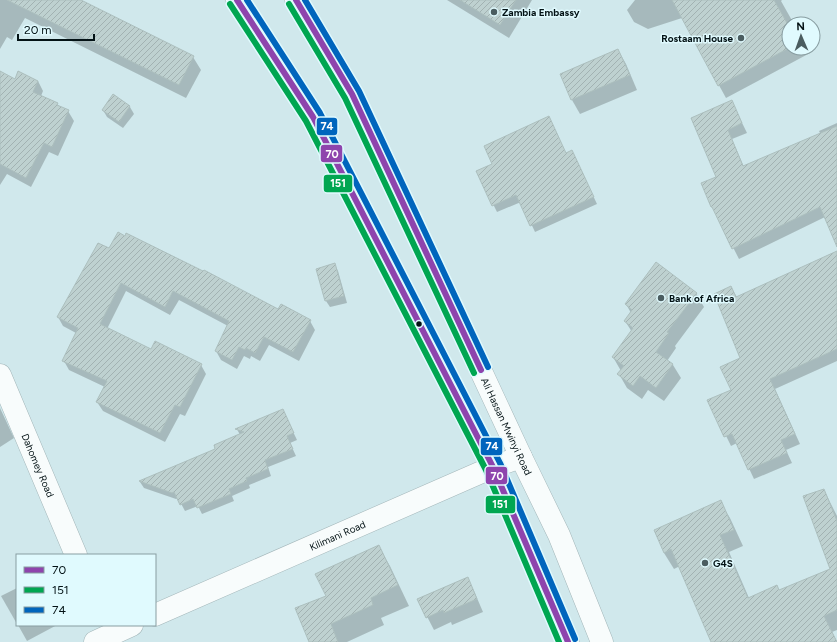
<svg xmlns="http://www.w3.org/2000/svg" width="837" height="642" font-family="Figtree,sans-serif">
<defs>
<pattern id="building-hatch" width="6" height="6" patternUnits="userSpaceOnUse"><rect width="6" height="6" fill="#bed1d0"/><path d="M-1 1l2-2M0 6l6-6M5 7l2-2" fill="none" stroke="#a2b2b2"/></pattern>
</defs>
<rect width="100%" height="100%" fill="#d0e8ec"/>
<!-- shadow -->
<g fill="#0003">
<polygon points="0,0 79,0 193,57 201,70 186,98 25,18 12,40 7,37 0,49"/>
<polygon points="447,0 532,0 509,38"/>
<polygon points="635,0 782,0 781,1 794,24 789,24 789,48 807,48 810,53 726,98 682,18 648,29 634,22 627,10"/>
<polygon points="618,50 626,64 637,90 580,114 572,100 561,74"/>
<polygon points="0,72 15,81 38,81 43,91 41,96 57,104 59,106 68,111 74,121 58,156 49,152 31,187 7,174 0,185"/>
<polygon points="113,96 130,107 134,114 123,128 107,117 103,110"/>
<polygon points="732,102 747,133 732,139 744,167 821,135 819,131 837,123 837,245 825,217 739,259 712,206"/>
<polygon points="572,151 597,204 535,232 521,202 497,212 477,172 566,154"/>
<polygon points="110,250 310,321 315,330 299,361 269,345 260,361 251,356 250,359 244,356 237,369 221,360 216,351 228,326 179,300 170,315 126,291 107,329 152,351 201,365 206,374 185,416 180,414 165,442 103,411 97,402 105,387 69,370 64,361 76,333 63,326 58,317"/>
<polygon points="837,252 837,361 775,389 800,444 786,450 792,463 754,479 737,443 731,446 709,401 732,391 742,358 731,288 737,297"/>
<polygon points="334,264 338,271 347,303 330,307 326,301"/>
<polygon points="696,293 704,307 675,346 676,348 667,361 673,365 681,378 664,401 648,390 642,399 627,388 619,374 621,371 613,357 632,332 625,321 631,313 626,304"/>
<polygon points="0,408 14,438 0,447"/>
<polygon points="286,417 297,440 290,443 296,456 268,467 271,476 249,485 250,488 232,496 234,501 202,514 198,506 185,511 178,498 176,499 144,488 140,482 216,449 240,435 237,429"/>
<polygon points="824,490 837,516 837,630 832,632 837,642 712,642 680,566 674,569 664,553 720,502 730,518 743,546 729,552 749,598 779,591 831,569"/>
<polygon points="378,546 390,566 409,606 381,618 384,625 347,642 310,642 327,597"/>
<polygon points="467,578 474,591 483,612 452,625 451,622 434,630 418,599"/>
<polygon points="17,588 17,624 1,596"/>
<polygon points="18,625 57,625 27,641"/>
</g>
<!-- building -->
<g fill="url(#building-hatch)" stroke="#acbfbe">
<polygon points="7,0 81,0 194,56 179,85"/>
<polygon points="460,0 516,0 500,25"/>
<polygon points="672,0 774,0 787,23 793,20 795,24 789,24 789,48 718,86"/>
<polygon points="618,49 630,75 571,100 560,74"/>
<polygon points="0,71 15,79 18,71 38,81 33,92 58,103 57,105 69,110 52,147 44,143 26,178 0,164"/>
<polygon points="113,94 130,106 119,122 102,110"/>
<polygon points="732,100 742,123 728,130 743,166 837,126 837,247 820,207 732,249 712,207 711,207 701,183 716,177 691,118"/>
<polygon points="549,116 566,153 572,150 594,197 530,226 516,195 492,206 476,171 492,164 484,146"/>
<polygon points="118,232 125,236 126,233 203,271 204,270 278,309 281,304 311,320 293,352 264,337 255,353 246,348 245,350 239,347 232,360 215,351 229,321 173,291 165,307 121,283 100,324 151,349 155,341 202,364 180,407 175,405 160,433 96,402 107,381 62,361 78,328 57,317 98,243 109,248"/>
<polygon points="837,251 837,349 770,379 795,434 781,440 787,453 748,470 732,434 724,437 707,400 731,390 720,367 740,358 714,294 731,286 736,297"/>
<polygon points="656,262 697,293 667,332 669,333 656,352 673,364 656,388 640,376 633,386 617,374 624,366 612,357 633,328 624,321 632,310 625,304"/>
<polygon points="335,263 344,296 325,301 316,269"/>
<polygon points="283,409 294,433 287,436 293,449 265,460 268,469 246,478 247,481 229,489 231,494 197,508 193,499 180,505 174,492 172,493 139,481 215,449 214,445 244,432 235,429"/>
<polygon points="824,489 837,521 837,610 824,616 837,642 711,642 671,549 664,553 654,530 721,500 734,530 720,535 748,598 777,585 779,590 830,569 803,496"/>
<polygon points="379,545 398,585 371,598 373,605 331,624 338,642 309,642 295,608 326,596 315,574"/>
<polygon points="468,577 477,599 444,613 443,610 426,618 417,599"/>
</g>
<g fill="none" stroke-linecap="round" stroke-linejoin="round">
<defs>
<g id="minor">
<path id="s1" d="M0 375 76 555"/>
<path id="s2" d="M155 615 493 467 521 457"/>
<polyline points="95,642 132,625"/>
</g>
<g id="trunk">
<polyline points="237,0 313,117 493,467 568,642"/>
<path id="s3" d="M296 0 352 94 521 457 559 535 602 642"/>
</g>
</defs>
<!-- minor casing -->
<use href="#minor" stroke="#a3b6b9" stroke-width="23"/>
<!-- trunk casing -->
<use href="#trunk" stroke="#a3b6b9" stroke-width="23"/>
<!-- minor -->
<use href="#minor" stroke="#f8fcfc" stroke-width="22"/>
<!-- trunk -->
<use href="#trunk" stroke="#f8fcfc" stroke-width="22"/>
<defs>
<g id="bus-1">
<polyline points="237,0 313,117 493,467 568,642"/>
<polyline points="296,0 352,94 481,370"/>
</g>
<g id="bus-2">
<polyline points="230,4 306,121 486,470 559,642"/>
<polyline points="289,4 345,98 474,373"/>
</g>
<g id="bus-3">
<polyline points="247,0 320,113 500,463 575,639"/>
<polyline points="305,0 359,91 488,367"/>
</g>
</defs>
<!-- bus-1 casing -->
<use href="#bus-1" stroke="#e0fafe" stroke-width="9"/>
<!-- bus-2 casing -->
<use href="#bus-2" stroke="#e0fafe" stroke-width="9"/>
<!-- bus-3 casing -->
<use href="#bus-3" stroke="#e0fafe" stroke-width="9"/>
<!-- bus-1 -->
<use href="#bus-1" stroke="#8e44ad" stroke-width="6"/>
<!-- bus-2 -->
<use href="#bus-2" stroke="#00a651" stroke-width="6"/>
<!-- bus-3 -->
<use href="#bus-3" stroke="#0065bd" stroke-width="6"/>
</g>
<!-- markers -->
<g fill="#4b5d60" stroke="#e0fafe" stroke-width="1.5">
<circle cx="494" cy="12" r="4"/>
<circle cx="741" cy="38" r="4"/>
<circle cx="661" cy="298" r="4"/>
<circle cx="705" cy="563" r="4"/>
</g>
<circle fill="#031215" stroke="#e0fafe" stroke-width="1.5" cx="419" cy="324" r="3.5"/>
<g text-anchor="middle" dominant-baseline="central" stroke-width="3" stroke-linejoin="round" paint-order="stroke">
<!-- poi labels -->
<g font-size="10" font-weight="bold" fill="#031215" stroke="#e0fafe" text-anchor="start">
<text x="502" y="12">Zambia Embassy</text>
<text x="733" y="38" text-anchor="end">Rostaam House</text>
<text x="669" y="298">Bank of Africa</text>
<text x="713" y="563">G4S</text>
</g>
<!-- street labels -->
<g font-size="10" fill="#031215" stroke="#e0fafe">
<text stroke="none"><textPath href="#s3" startOffset="476">Ali Hassan Mwinyi Road</textPath></text>
<text stroke="none"><textPath href="#s1" startOffset="98">Dahomey Road</textPath></text>
<text stroke="none"><textPath href="#s2" startOffset="199">Kilimani Road</textPath></text>
</g>
</g>
<g stroke="#e0fafe" stroke-width="1.5">
<rect x="316" y="117" width="22" height="19" rx="4" fill="#0065bd"/>
<rect x="320" y="144" width="23" height="19" rx="4" fill="#8e44ad"/>
<rect x="323" y="174" width="30" height="19" rx="4" fill="#00a651"/>
<rect x="480" y="437" width="23" height="19" rx="4" fill="#0065bd"/>
<rect x="485" y="466" width="23" height="19" rx="4" fill="#8e44ad"/>
<rect x="485" y="495" width="31" height="19" rx="4" fill="#00a651"/>
</g>
<g font-size="11" text-anchor="middle" font-weight="bold" fill="#fff">
<text x="327" y="130">74</text>
<text x="332" y="158">70</text>
<text x="338" y="187">151</text>
<text x="492" y="450">74</text>
<text x="497" y="480">70</text>
<text x="500" y="508">151</text>
</g>
<!-- legend -->
<rect x="16" y="554" width="140" height="72" fill="#e0fafe" stroke="#889da1"/>
<rect x="24" y="567" width="20" height="6" fill="#8e44ad" stroke="#889da1"/>
<text x="52" y="574" font-size="12" fill="#031215">70</text>
<rect x="24" y="587" width="20" height="6" fill="#00a651" stroke="#889da1"/>
<text x="52" y="594" font-size="12" fill="#031215">151</text>
<rect x="24" y="607" width="20" height="6" fill="#0065bd" stroke="#889da1"/>
<text x="52" y="614" font-size="12" fill="#031215">74</text>
<!-- north arrow -->
<g transform="translate(801 36) rotate(358)"><circle r="19" fill="#e0fafe" stroke="#889da1"/>
<path d="M0-3L7 15L0 10L-7 15Z" fill="#4b5d60"/>
<text y="-6" font-size="11" font-weight="bold" text-anchor="middle" fill="#031215">N</text>
</g>
<!-- scale -->
<path d="M18 34v6h76v-6" fill="none" stroke="#031215" stroke-width="2"/>
<text x="24" y="34" font-size="12" fill="#031215" stroke="#e0fafe" stroke-width="3" paint-order="stroke">20 m</text>
</svg>
